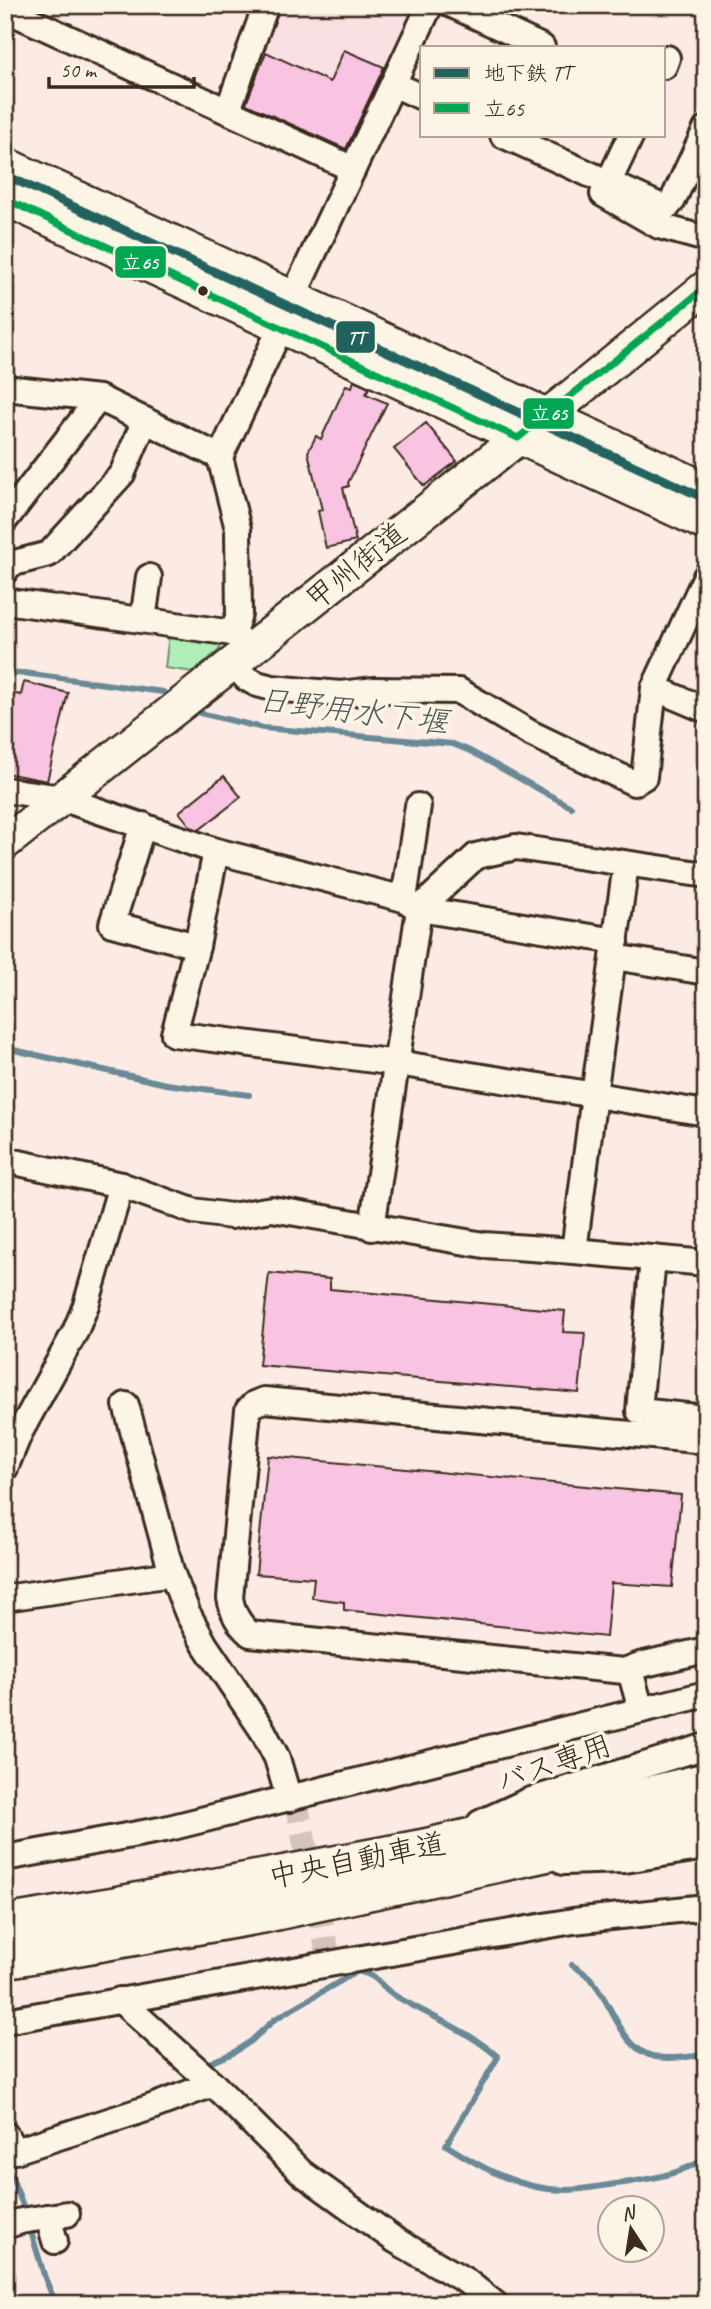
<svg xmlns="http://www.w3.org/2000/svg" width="711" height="2309" font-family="Caveat,'Klee One',sans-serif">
<rect width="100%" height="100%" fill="#fbebe4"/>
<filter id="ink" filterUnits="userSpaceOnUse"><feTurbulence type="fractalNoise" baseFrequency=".0143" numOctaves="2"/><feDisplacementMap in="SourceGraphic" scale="14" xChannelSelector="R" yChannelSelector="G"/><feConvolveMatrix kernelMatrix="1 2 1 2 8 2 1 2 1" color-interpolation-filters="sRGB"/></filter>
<g filter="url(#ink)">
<!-- built -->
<polygon fill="#fadfe3" points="292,5 421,5 352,153 344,155 244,110 241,100 272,12 288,16"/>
<!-- green -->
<polygon fill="#b0efb7" stroke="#768c6a" stroke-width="2" points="169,634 218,641 221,646 218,651 193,672 165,668"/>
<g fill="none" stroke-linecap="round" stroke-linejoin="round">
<!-- stream -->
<g stroke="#678995" stroke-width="6">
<polyline points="5,674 24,673 163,692 168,695"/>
<polyline points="200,713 263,728 453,744 470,751 571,807"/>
<polyline points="5,1048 166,1084 249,1095"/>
<path d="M572 1965C578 1969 585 1973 590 1978 612 2001 621 2051 656 2057 671 2060 690 2056 706 2055"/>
<path d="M209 2063 233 2053 251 2041 275 2019 358 1971C381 1977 377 1984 394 1995 428 2016 467 2029 498 2057L446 2145C482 2168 520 2190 565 2190 584 2190 605 2185 624 2183 655 2178 678 2175 706 2158"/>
<polyline points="5,2160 26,2213"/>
<polyline points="32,2235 45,2278 56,2304"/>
</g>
</g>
<!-- building -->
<g fill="#f8c4e1" stroke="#3b2a1e" stroke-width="2">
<polygon points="344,50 384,67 346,149 246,104 266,52 330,82"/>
<polygon points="354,381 369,388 366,394 387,403 348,483 349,486 343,488 356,541 326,548 318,511 322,510 308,452 316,436 321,439 346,385 352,387"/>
<polygon points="426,423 457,461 424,486 394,449"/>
<polygon points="24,682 68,693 47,781 5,773 5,692 21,695"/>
<polygon points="224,776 241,797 199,830 191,827 179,812"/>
<polygon points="269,1273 330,1279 330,1289 565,1311 563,1332 585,1333 579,1393 259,1365"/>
<polygon points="268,1456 681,1495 672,1587 611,1583 606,1637 344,1610 344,1602 312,1598 314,1578 256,1574"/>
</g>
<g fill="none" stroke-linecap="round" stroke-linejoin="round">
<!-- minor-tunnel -->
<polyline stroke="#d5c4bc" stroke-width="24" stroke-dasharray="24 12" stroke-linecap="butt" points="295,1797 330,1963"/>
<defs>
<g id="minor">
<polyline points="452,5 542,47"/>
<polyline points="5,9 353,169"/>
<polyline points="664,66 667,58"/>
<polyline points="393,84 422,97"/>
<polyline points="228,110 266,5"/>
<polyline points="503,135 662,207 668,206 673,200 706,129"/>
<polyline points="631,135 603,194 659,226 706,239"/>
<polyline points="293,297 430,5"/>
<polyline points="5,388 99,398 220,457"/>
<polyline points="5,520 99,398"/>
<polyline points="5,571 10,564 49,554 122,474 145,420"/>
<polyline points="5,601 233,633"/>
<polyline points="143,620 149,577"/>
<polyline points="251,651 233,633 239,614 238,529 220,457 281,327"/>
<polyline points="234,664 246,678 257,684 272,688 341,694 375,690 459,691 530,733 634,783 644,777 654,688 706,576"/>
<polyline points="654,688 706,710"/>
<polyline points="5,790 61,798 216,851 404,899 419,909 476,856 516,847 706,875"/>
<polyline points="143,825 112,924 197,946"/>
<polyline points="216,851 197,946 174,1034 397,1063 706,1113"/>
<polyline points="404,899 418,806"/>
<polyline points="614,957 706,972"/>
<polyline points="5,1160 121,1185 193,1211 231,1216 272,1209 484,1245 574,1251 706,1263"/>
<polyline points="372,1228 419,909 616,941"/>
<polyline points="574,1251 594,1095 626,864"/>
<polyline points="653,1258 639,1411 706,1418"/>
<polyline points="126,1405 172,1574 188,1614 205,1645 263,1731 277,1758 289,1799"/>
<polyline points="5,1468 20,1432 75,1332 86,1305 121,1185"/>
<polyline points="5,1598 172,1574"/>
<polyline points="624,1671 640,1665 706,1650"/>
<path d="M641 1710 631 1674 624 1671 250 1634C238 1623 233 1614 230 1598L248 1410 254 1404 264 1400 706 1441"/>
<polyline points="480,1823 528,1801 706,1746"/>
<polyline points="5,1858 165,1829 706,1694"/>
<polyline points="564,1862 625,1860 706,1847"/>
<polyline points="120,2000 213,2084 302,2173 395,2240 466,2281 495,2304"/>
<polyline points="5,2021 573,1921 706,1907"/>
<polyline points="5,2134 15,2151 149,2108 213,2084"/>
<polyline points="48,2217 55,2241"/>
<polyline points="5,2226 21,2221 67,2214"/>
</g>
<g id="major">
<polyline points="5,164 706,489"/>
<polyline points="5,199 706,524"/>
<polyline points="5,843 573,395 706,287"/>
</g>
<g id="highway">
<polyline points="5,1924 115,1906 425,1848 706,1782"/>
<polyline points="5,1959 263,1914 706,1818"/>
</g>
</defs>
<!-- minor casing -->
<use href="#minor" stroke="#3b2a1e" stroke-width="30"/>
<!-- major casing -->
<use href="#major" stroke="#3b2a1e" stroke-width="37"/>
<!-- highway casing -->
<use href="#highway" stroke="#3b2a1e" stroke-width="42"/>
<!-- minor -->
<use href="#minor" stroke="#fcf5e5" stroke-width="24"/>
<!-- major -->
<use href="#major" stroke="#fcf5e5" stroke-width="32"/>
<!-- highway -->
<use href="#highway" stroke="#fcf5e5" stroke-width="37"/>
<defs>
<polyline id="bus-1" points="5,199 518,438 706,287"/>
</defs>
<!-- bus-1 casing -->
<use href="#bus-1" stroke="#fcf5e5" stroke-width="12"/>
<!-- bus-1 -->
<use href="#bus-1" stroke="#00a651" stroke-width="7"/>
<defs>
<polyline id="metro-1" points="5,175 706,499"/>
</defs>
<!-- metro-1 casing -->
<use href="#metro-1" stroke="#fcf5e5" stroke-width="14"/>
<!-- metro-1 -->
<use href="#metro-1" stroke="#22625e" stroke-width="9"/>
</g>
</g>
<!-- markers -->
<circle fill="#3b2a1e" stroke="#fcf5e5" stroke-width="2.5" cx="203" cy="291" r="6"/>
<g text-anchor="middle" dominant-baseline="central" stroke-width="7" stroke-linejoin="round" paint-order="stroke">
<!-- street labels -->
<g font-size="30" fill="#3b2a1e" stroke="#fcf5e5">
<text transform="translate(356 566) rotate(-39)">甲州街道</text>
<text transform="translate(554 1763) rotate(-19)">バス専用</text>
<text transform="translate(357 1860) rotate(-11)">中央自動車道</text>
</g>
<!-- water labels -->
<g font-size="32" font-style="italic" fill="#515a5a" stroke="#fcf5e5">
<text transform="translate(353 711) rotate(7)">日野用水下堰</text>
</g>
</g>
<g stroke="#fcf5e5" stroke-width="2.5">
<rect x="114" y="245" width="53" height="34" rx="7" fill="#00a651"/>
<rect x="335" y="320" width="41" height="34" rx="7" fill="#22625e"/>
<rect x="522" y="397" width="53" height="33" rx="7" fill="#00a651"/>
</g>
<g font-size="19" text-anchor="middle" font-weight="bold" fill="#fff">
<text x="140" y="269">立65</text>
<text x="356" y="344">TT</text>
<text x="549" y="420">立65</text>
</g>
<!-- margin -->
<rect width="711" height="2309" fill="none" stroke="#fcf5e5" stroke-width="28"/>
<rect x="14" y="14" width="683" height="2281" fill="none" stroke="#3b2a1e" stroke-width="2.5" filter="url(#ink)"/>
<!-- legend -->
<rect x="420" y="46" width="245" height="91" fill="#fcf5e5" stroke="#afa495" stroke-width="2"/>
<rect x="434" y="68" width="35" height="10" fill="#22625e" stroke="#afa495" stroke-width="2"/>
<text x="484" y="80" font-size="21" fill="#3b2a1e">地下鉄 TT</text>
<rect x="434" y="103" width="35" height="10" fill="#00a651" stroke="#afa495" stroke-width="2"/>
<text x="484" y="116" font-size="21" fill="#3b2a1e">立65</text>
<!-- north arrow -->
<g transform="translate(631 2229) rotate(348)"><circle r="33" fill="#fcf5e5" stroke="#afa495" stroke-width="2"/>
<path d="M0-5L12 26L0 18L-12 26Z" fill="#3b2a1e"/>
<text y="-10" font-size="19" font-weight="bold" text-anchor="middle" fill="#3b2a1e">N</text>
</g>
<!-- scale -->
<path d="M49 77v10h145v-10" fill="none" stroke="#3b2a1e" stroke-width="3.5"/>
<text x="60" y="77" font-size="21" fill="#3b2a1e" stroke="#fcf5e5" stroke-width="5" paint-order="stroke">50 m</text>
</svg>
